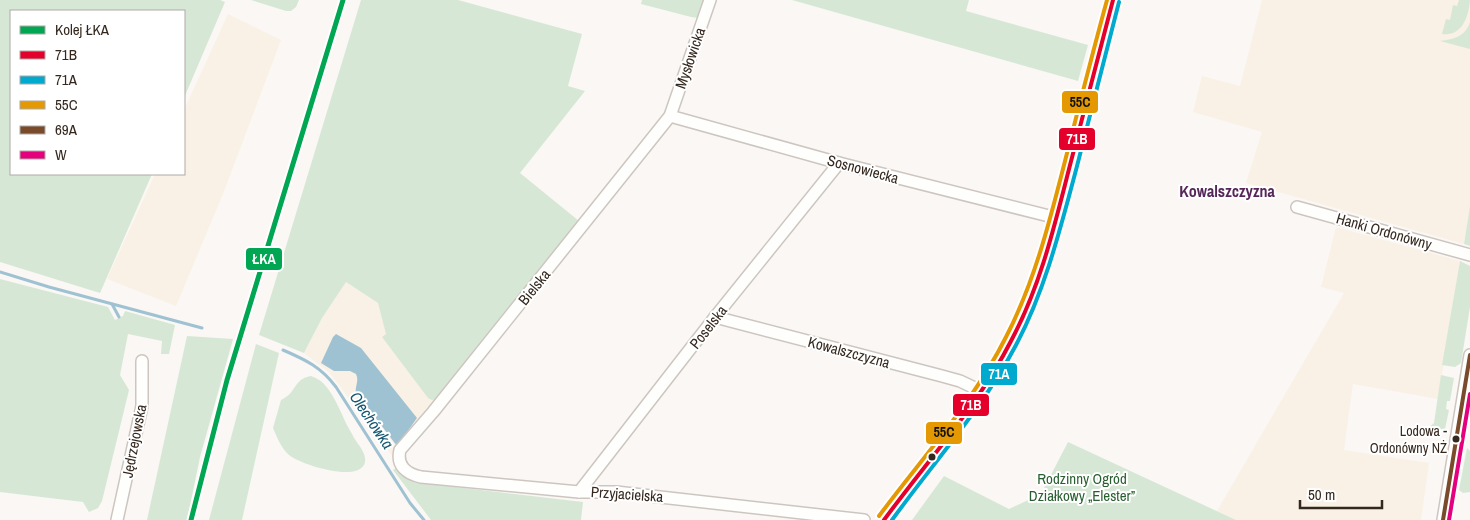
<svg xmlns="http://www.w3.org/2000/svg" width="1470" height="520" font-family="'Archivo Narrow',sans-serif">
<rect width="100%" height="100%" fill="#faf7f4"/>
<!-- industrial -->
<g fill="#f9f1e5">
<polygon points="1262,0 1470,0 1470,207 1464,244 1246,183 1262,132 1193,112 1202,76 1240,86"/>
<polygon points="228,14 281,40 223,194 176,306 107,279 155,174 184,174 184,110"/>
<polygon points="1336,227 1460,261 1438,399 1353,384 1344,450 1429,463 1421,520 1236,520 1217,511 1344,293 1321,287"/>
<polygon points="346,282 378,303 387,334 382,337 440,399 393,457 329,372 304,353 322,318"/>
</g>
<!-- green -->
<g fill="#d6e8d5">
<polygon points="0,0 220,0 225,2 184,98 184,11 11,11 11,174 152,174 100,293 0,262"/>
<polygon points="251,0 299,0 296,7 291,11 286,11"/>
<polygon points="361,0 458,0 582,34 568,86 585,91 520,173 579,221 440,399 432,400 428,398 382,337 386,334 378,303 346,282 322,318 304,353 259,335"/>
<polygon points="642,0 705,0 699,18 691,17 641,4"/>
<polygon points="792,0 969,0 966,11 1088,45 1078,81"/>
<path d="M1459 0H1470C1469 16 1462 37 1442 34L1446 19 1450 20 1453 5 1457 6Z"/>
<path d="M1470 22V49L1440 41C1454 39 1465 37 1470 22Z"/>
<polygon points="1470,206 1470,246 1464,244"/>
<polygon points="1460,261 1470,266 1470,307 1461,363 1455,367 1442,365"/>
<polygon points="0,279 108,307 115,320 123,316 125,311 175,325 169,354 161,354 162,341 128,334 120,375 129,390 102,501 98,508 89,512 83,502 0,492"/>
<polygon points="187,336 233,339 200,457 187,520 147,520"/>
<polygon points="256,344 279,353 242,520 209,520"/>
<polygon points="1441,375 1454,378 1450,401 1447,401 1446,409 1449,410 1445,429 1427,429 1434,423"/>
<path d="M311 376C316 378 320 380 324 384 337 398 342 418 352 434 355 441 361 446 364 454 365 457 366 461 364 465 354 482 300 464 289 455 281 448 277 437 273 428L281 400C297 393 293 379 311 376Z"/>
<polygon points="1068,442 1236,520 912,520 944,476 1009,509 1041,494"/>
<polygon points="1467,448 1470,451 1470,492 1463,493 1459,490"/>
<polygon points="396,468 413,482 583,502 581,520 431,520 393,470"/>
</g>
<!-- water -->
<path fill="#9fc2d2" d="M336 334 361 348 417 418 397 446 365 404H360V398L357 396C353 388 360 382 356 374L350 371H334L321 363 333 337Z"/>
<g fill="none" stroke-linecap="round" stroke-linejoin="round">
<!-- stream -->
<g stroke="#9fc2d2" stroke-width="3">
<polyline points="0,272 49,287 202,328"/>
<polyline points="112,304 119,317"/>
<path d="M283 350C306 360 321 367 336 387L410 503 424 520"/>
</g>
<defs>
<g id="minor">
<path d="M710 0 670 116 433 412 400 450C396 466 407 474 421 477L579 492H616L864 520"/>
<polyline points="670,116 839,163 1057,218"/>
<polyline points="1297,207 1470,255"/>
<polyline points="715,317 942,376 960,381 981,391"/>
<polyline points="579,492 715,317 839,163"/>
<polyline points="117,520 142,406 142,361"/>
<path d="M884 520C919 471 961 423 994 372 1020 330 1038 284 1052 236L1113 0"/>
<polyline points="1443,520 1470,355"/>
</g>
</defs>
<!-- minor casing -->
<use href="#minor" stroke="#cdc6c0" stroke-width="14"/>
<!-- minor -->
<use href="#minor" stroke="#fefefd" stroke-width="11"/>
<defs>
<path id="bus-1" d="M884 520C927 461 978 406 1011 341 1040 287 1054 228 1069 169 1084 113 1098 56 1113 0"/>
<path id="bus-2" d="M892 520C934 462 983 408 1016 345 1045 290 1060 230 1076 170 1090 114 1105 58 1119 2"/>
<path id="bus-3" d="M879 516C922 458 973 403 1006 337 1034 283 1049 224 1064 165 1078 110 1092 55 1107 0"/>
<polyline id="bus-4" points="1443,520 1470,355"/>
<polyline id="bus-5" points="1449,520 1470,394"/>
</defs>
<!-- bus-1 casing -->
<use href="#bus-1" stroke="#fff" stroke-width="8"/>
<!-- bus-2 casing -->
<use href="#bus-2" stroke="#fff" stroke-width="8"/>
<!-- bus-3 casing -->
<use href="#bus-3" stroke="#fff" stroke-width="8"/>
<!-- bus-4 casing -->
<use href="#bus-4" stroke="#fff" stroke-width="8"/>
<!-- bus-5 casing -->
<use href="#bus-5" stroke="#fff" stroke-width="8"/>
<!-- bus-1 -->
<use href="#bus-1" stroke="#e4002b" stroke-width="4"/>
<!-- bus-2 -->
<use href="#bus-2" stroke="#00a9ce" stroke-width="4"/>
<!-- bus-3 -->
<use href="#bus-3" stroke="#e49903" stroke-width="4"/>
<!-- bus-4 -->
<use href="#bus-4" stroke="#7a4b2a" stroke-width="4"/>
<!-- bus-5 -->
<use href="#bus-5" stroke="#e5007d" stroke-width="4"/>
<defs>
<polyline id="rail-1" points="191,520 227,380 343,0"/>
</defs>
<!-- rail-1 casing -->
<use href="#rail-1" stroke="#fff" stroke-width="9"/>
<!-- rail-1 -->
<use href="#rail-1" stroke="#00a651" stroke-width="5"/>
</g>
<!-- markers -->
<g fill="#34281e" stroke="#fff" stroke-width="2">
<circle cx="1456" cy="439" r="4.5"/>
<circle cx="932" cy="457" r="4.5"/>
</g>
<g text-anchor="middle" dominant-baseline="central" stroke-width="4" stroke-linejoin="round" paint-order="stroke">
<!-- bus labels -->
<g font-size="14" fill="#34281e" stroke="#fff" text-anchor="end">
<text x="1447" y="431">Lodowa -<tspan x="1447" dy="17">Ordonówny NŻ</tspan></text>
</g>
<!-- street labels -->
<g font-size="15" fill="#34281e" stroke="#fff">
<text transform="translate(690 58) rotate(-71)">Mysłowicka</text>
<text transform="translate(863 169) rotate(15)">Sosnowiecka</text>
<text transform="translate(1384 231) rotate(16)">Hanki Ordonówny</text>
<text transform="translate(534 287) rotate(-51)">Bielska</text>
<text transform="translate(708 327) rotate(-52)">Poselska</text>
<text transform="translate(849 352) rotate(15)">Kowalszczyzna</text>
<text transform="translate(134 441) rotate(-79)">Jędrzejowska</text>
<text transform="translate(627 494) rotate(4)">Przyjacielska</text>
</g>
<!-- park labels -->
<g font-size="15" fill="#295f30" stroke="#fff">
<text x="1082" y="478">Rodzinny Ogród<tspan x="1082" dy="17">Działkowy „Elester”</tspan></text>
</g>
<!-- neighbourhood labels -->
<g font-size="16" font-weight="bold" fill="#572759" stroke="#fff">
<text x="1227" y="191">Kowalszczyzna</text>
</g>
<!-- water labels -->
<g font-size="16" font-style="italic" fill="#145770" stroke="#fff">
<text transform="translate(372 420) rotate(56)">Olechówka</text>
</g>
</g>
<g stroke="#fff" stroke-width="2">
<rect x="1061" y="90" width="38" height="24" rx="5" fill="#e49903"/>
<rect x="1058" y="127" width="38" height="24" rx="5" fill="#e4002b"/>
<rect x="245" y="247" width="38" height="24" rx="5" fill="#00a651"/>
<rect x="980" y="362" width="38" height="24" rx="5" fill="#00a9ce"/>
<rect x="952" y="393" width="38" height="24" rx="5" fill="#e4002b"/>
<rect x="925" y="421" width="38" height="24" rx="5" fill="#e49903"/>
</g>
<g font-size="14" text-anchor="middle" font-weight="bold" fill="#fff">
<text x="1077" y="144">71B</text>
<text x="264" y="264">ŁKA</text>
<text x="999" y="379">71A</text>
<text x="971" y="410">71B</text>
</g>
<g font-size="14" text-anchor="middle" font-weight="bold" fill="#111">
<text x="1080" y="107">55C</text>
<text x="944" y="437">55C</text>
</g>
<!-- legend -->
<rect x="10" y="10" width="175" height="165" fill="#ffffff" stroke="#aea9a5"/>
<rect x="20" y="26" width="25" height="8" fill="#00a651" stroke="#aea9a5"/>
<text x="55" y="35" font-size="15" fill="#34281e">Kolej ŁKA</text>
<rect x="20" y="51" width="25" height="8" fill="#e4002b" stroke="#aea9a5"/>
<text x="55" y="60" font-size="15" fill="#34281e">71B</text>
<rect x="20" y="76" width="25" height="8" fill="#00a9ce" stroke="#aea9a5"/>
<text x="55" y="85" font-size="15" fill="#34281e">71A</text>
<rect x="20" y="101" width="25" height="8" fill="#e49903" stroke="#aea9a5"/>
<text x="55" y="110" font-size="15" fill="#34281e">55C</text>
<rect x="20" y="126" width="25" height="8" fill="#7a4b2a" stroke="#aea9a5"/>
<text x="55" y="135" font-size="15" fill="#34281e">69A</text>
<rect x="20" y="151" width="25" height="8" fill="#e5007d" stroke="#aea9a5"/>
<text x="55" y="160" font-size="15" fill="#34281e">W</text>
<!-- scale -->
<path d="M1300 500v8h82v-8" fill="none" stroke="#34281e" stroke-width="2.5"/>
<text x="1308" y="500" font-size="15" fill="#34281e" stroke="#ffffff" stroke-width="4" paint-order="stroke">50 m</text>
</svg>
